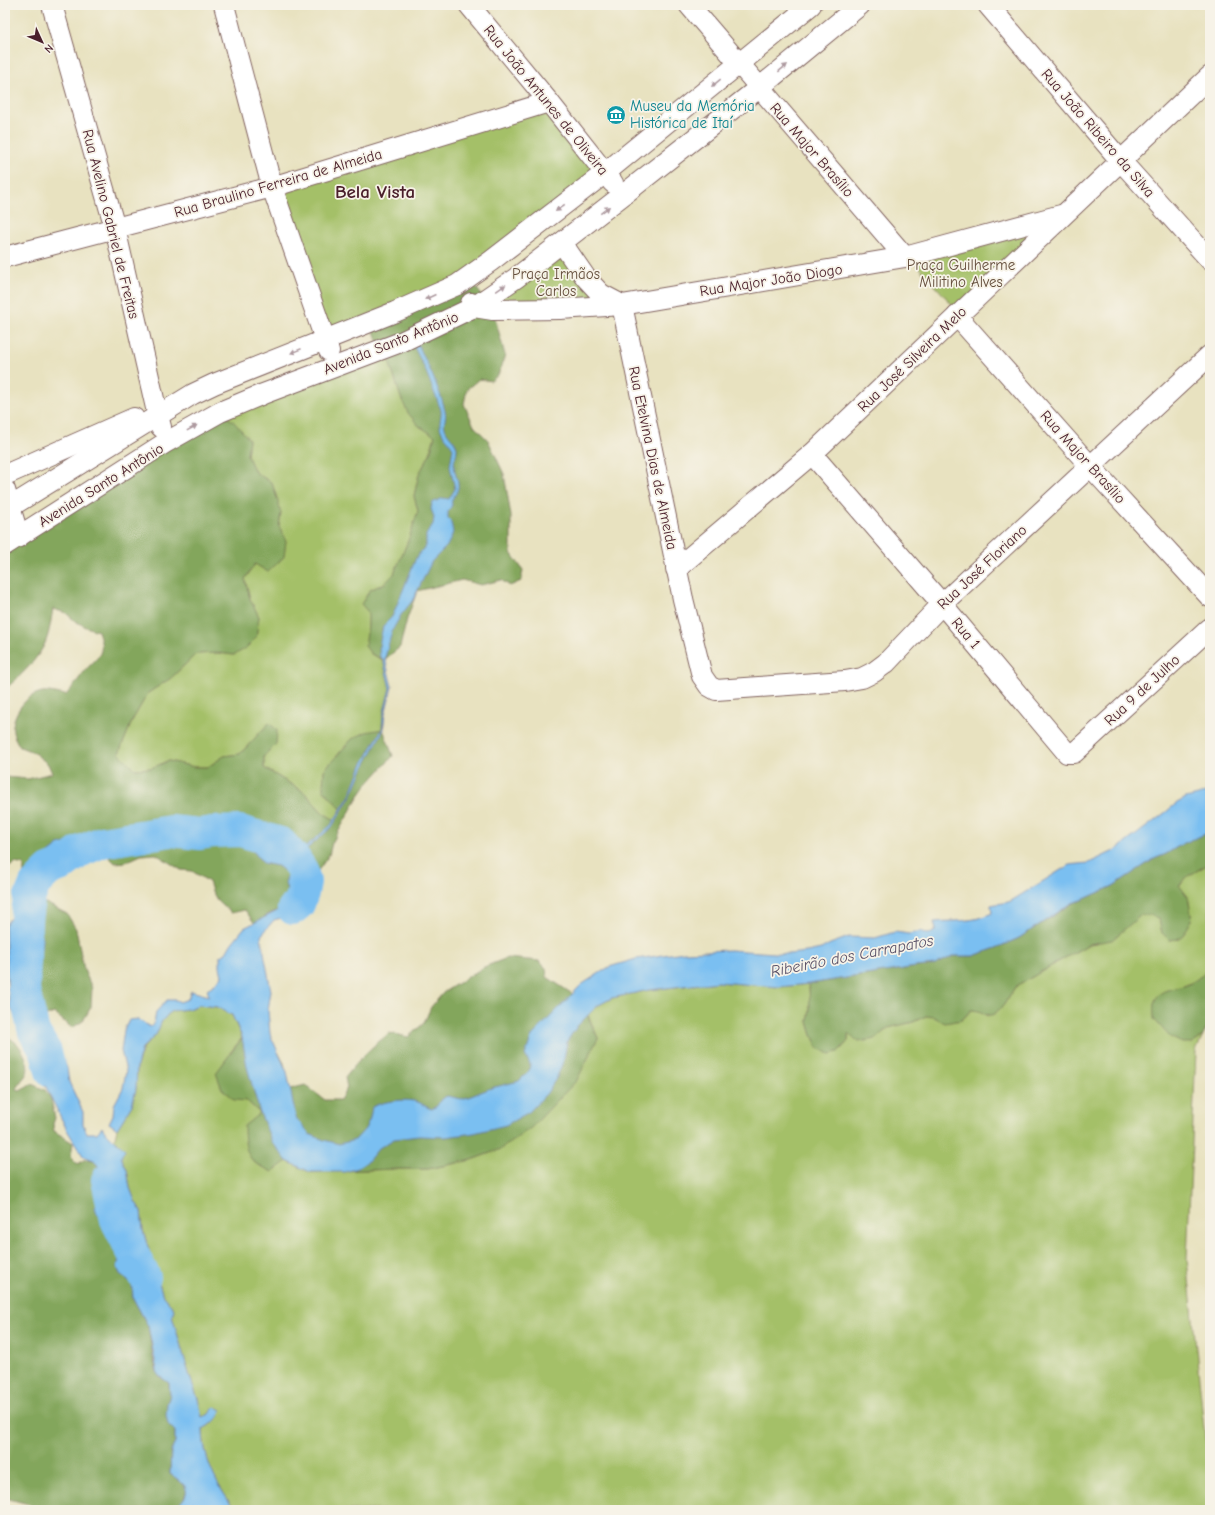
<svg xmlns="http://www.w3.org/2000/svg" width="1215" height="1515" font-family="'Comic Neue',sans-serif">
<rect width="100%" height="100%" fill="#f7f3e8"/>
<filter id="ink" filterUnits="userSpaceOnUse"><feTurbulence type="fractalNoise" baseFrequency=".025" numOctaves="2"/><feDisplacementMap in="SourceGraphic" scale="8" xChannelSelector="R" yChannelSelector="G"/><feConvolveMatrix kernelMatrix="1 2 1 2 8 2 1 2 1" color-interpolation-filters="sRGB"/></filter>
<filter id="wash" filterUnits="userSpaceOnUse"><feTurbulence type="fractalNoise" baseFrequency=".012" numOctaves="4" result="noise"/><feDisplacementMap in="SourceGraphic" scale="16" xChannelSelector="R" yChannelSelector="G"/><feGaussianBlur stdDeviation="0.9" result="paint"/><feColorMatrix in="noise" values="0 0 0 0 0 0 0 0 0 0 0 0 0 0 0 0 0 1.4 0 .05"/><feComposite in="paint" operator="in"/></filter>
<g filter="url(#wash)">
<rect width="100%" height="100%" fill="#e8e2c0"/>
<!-- green -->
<g fill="#a4c067" stroke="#777049">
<polygon points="549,102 605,173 468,277 324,340 272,187"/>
<polygon points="1048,223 958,311 912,260"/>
<polygon points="562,243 622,305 474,307"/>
<polygon points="383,350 388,358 401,398 419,426 435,435 430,454 419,474 414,496 418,511 408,541 394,574 385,583 370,590 368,626 371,654 383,660 390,688 383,716 382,730 352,739 324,770 323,789 342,810 335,820 323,813 304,792 264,768 264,756 269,723 240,754 224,756 208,767 194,767 169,761 151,768 134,769 119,753 133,719 148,693 171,678 196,654 218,653 234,655 259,617 250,599 245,579 255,564 286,541 279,526 281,513 272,483 255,472 247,455 249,439 225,415"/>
<path d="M1210 863V967C1197 982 1185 987 1166 991L1192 1043 1203 1036 1196 1051 1187 1259 1205 1438 1210 1458V1510H236C217 1487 203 1459 203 1429L213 1423 215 1407 208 1415 202 1417 198 1399 190 1377 172 1316 174 1309 163 1296 143 1230 141 1211 135 1201 130 1188 127 1170 114 1141 117 1129 132 1105 136 1089 137 1066 143 1048 156 1035 162 1021 171 1011 188 1009 199 1005 217 1007 232 1015 242 1038 229 1054 247 1101 260 1113 287 1161 310 1172 396 1169H428L471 1160 501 1149 598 1038 588 1015 597 1006 612 998 649 990 718 982 779 987 809 984 810 1009 808 1022 812 1035 818 1048 838 1052 848 1041V1034L875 1039 888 1028 913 1022 926 1016 962 1020 971 1010H979L987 1016 1003 1006 1015 987 1089 944 1097 943 1141 915H1152L1159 920 1162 933 1169 940 1178 939 1192 920 1188 897 1179 886 1188 876Z"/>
</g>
<!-- forest -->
<g fill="#83a65c" stroke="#666244">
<polygon points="468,277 493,310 505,355 498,375 491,381 479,379 467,389 464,404 474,426 488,440 504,474 511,516 511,553 523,570 521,581 510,586 501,580 481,585 462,580 417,591 407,619 400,647 384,660 371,654 365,646 368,626 368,612 361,604 370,590 385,583 394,574 408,541 418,511 414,496 419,474 430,454 435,436 419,426 408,413 401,398 388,358 382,349 369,322"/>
<path d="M225 415 234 422 249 439 247 455 255 472 272 483 277 498 281 513 279 526 286 541 284 557 268 572 255 564 245 579 250 599 259 617 256 638 245 649 234 655 218 653 196 654 171 678 148 693 133 719 119 753 135 769 151 768 169 761 194 767H208L224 756 240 754 269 723 277 730 276 744 264 756V768L304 792 323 813 335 820 342 810 323 789 324 770 352 739 366 732 383 729 393 756 365 787 358 797 332 843 329 855 308 885 283 908 269 914 255 924 245 910 231 913 217 900 212 891 209 882 192 871 181 870 156 854 141 855 126 862 115 863 105 853 93 847 81 851 62 865 49 870 35 884 38 899 67 914 76 929 84 970 92 988 91 1007 83 1021 72 1028 54 1013 32 1022 10 1007 7 978 5 925 18 908 23 891 24 865 15 863 5 870V777L28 779 52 773 48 764 33 752 20 747C17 742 14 737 13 732 11 716 25 695 42 692 49 691 59 694 66 695 72 688 78 680 84 672 97 656 107 656 98 631L86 627 75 621 66 613 53 609C51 619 50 631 46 641 40 657 19 678 5 689V543Z"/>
<path d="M1210 832V863L1188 876 1179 885 1188 897 1192 920 1183 935 1178 939 1169 940 1162 933 1159 920 1152 915H1141L1112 940 1089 944 1015 987 1003 1006 993 1015C983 1016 983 1010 971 1010L962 1020 945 1023 934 1017 926 1016 913 1022 888 1028 875 1039 859 1042 848 1034V1041L838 1052 830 1054 818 1048 812 1035 808 1022 810 1009 809 984 916 967 935 965 953 956H973L996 948 1019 938 1073 903 1082 900 1113 886 1154 859 1166 854 1182 844Z"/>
<path d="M507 958 539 961 546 968 547 977 580 999 598 1038 577 1080 532 1127 501 1149 471 1160 428 1169H396L310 1172 287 1161 272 1172C267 1169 260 1166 255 1163 245 1155 244 1137 244 1126L260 1113 247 1101 234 1100 222 1089 216 1073 242 1038 278 1052 284 1063 290 1089 305 1085 325 1100H340L347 1088 345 1077C358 1060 373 1045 390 1033L408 1037 424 1023 431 1007 444 992 484 967Z"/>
<path d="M1210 967V1020L1203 1036 1192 1043H1182L1170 1037 1154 1019C1154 1011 1152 1004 1157 997 1163 987 1182 989 1191 983 1198 979 1205 973 1210 967Z"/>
<path d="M5 1018 9 1022 7 1036C10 1039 17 1042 19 1046 24 1052 30 1065 27 1073 25 1078 19 1082 16 1089L20 1091 32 1084 45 1090 51 1099 55 1118 53 1124 54 1131 73 1143C72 1152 68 1160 78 1164L86 1159 94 1160 98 1166 104 1198 95 1207 110 1218 128 1227 129 1232 125 1239 117 1267 120 1274 132 1283 133 1298 148 1326 153 1358 158 1375 169 1383 170 1395 167 1404 168 1424 175 1431V1443L171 1451 170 1474C177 1480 182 1480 187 1490L180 1508 181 1510H40L29 1504 5 1498Z"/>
</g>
<!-- water -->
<path fill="#7abff1" stroke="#626f8e" d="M415 337C425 361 439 385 445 411 447 418 443 422 445 428 447 436 457 441 457 449 457 454 454 459 454 464 454 473 459 480 458 488 457 495 450 498 452 505L448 512V518L451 522 453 532 451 538 447 546 432 561 413 600 401 615 392 631 385 658 392 687 385 714 383 731 363 769 352 794 332 827 295 859 302 870 311 891 309 906 300 913 274 920 267 928 261 936 271 991 268 1010 270 1034 287 1072 296 1118 309 1134 324 1140 339 1144 355 1140 365 1129 370 1118 372 1107C383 1101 406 1098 418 1102 423 1104 427 1108 432 1109L437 1106 441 1099 447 1096 462 1099 471 1096 491 1088 519 1081 529 1071 530 1064 525 1055 532 1036 581 985 609 967 636 959 684 952 730 950 789 954 807 952 821 949 830 944 849 937 875 938 895 932 909 934 921 931C927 935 930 935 936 930L934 922C954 920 974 923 992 913L991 905C998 903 1004 904 1011 901L1069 865 1089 863 1116 850 1166 812 1177 803 1186 798 1210 792V832L1182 844 1166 854 1154 859 1113 886 1082 900 1072 903 1019 938 996 948 973 956H953L935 965 916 967 809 984 779 987 718 982 649 990 612 998 597 1006 578 1025 567 1041 564 1059 557 1077 547 1093 529 1112 506 1125 474 1133 446 1137 419 1136 394 1139 379 1148 368 1161 358 1168 345 1172H310L287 1161 272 1142 260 1113 247 1067 242 1037 232 1015 217 1007 199 1005 188 1009 171 1011 162 1021 156 1035 142 1048 137 1066 136 1089 132 1105 117 1129 109 1123 113 1115 114 1105 123 1088 126 1071 121 1051 124 1030 129 1020 138 1019 150 1027 154 1024 156 1012 167 1000H176L180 1002 188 999 191 991 209 996 207 989 215 984 222 976 220 967V956L226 953 231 944 244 928 283 908 289 896 285 883 288 874 278 866 263 863 254 852 246 846 200 834 171 831 102 842 81 851 62 865 49 870 35 884 42 914 39 929 42 939 41 949 36 965 29 977 24 990 34 1032 41 1041H56L67 1068 69 1082 83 1112V1124L87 1133H97L102 1127C109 1140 116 1139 125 1149L121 1157 127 1170 130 1188 135 1201 141 1211 143 1231 163 1296 174 1309 172 1316 190 1377 198 1399 202 1417 208 1415 215 1407 221 1410C219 1420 211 1424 203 1429 203 1459 217 1487 236 1510H181L180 1503C194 1489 182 1482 170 1474L171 1451 175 1443V1431L168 1424 166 1415 167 1404 170 1395 169 1383 158 1375 148 1326 133 1298 132 1283 120 1274 117 1267C120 1258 120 1252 116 1244L125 1239 129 1232 128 1227 110 1218 103 1219 97 1214 95 1207 104 1198 98 1166 94 1160 83 1156 67 1130 40 1075 26 1036 10 1007 7 978 5 925 18 908 23 891 24 878 50 852 59 845 72 841 82 834 96 829 110 828 141 822 185 824 201 821 244 820 252 823 256 830 281 843 293 858 331 825 350 795 362 765 382 729 383 716 390 688 383 659 380 657 379 646 383 626 392 617 416 558 426 545V535L433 524 434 517 431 509 432 503 443 498 449 499 455 489 450 466 453 448C449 440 441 435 440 426 439 421 442 417 441 410L425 369 410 339Z"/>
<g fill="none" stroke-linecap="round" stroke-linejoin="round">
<!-- river -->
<g stroke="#7abff1" stroke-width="32">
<polyline points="51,1071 46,1052 34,1032 24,990 26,920 29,899 35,884 49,870 62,865 81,851 102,842 171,831 200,834 213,832 240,831 281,843 295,859 302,870 305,882 303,893 299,904 293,909"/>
<polyline points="107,1180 116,1220 145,1277"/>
</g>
</g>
</g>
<g filter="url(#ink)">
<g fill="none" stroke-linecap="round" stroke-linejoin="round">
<defs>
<g id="minor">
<polyline points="52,5 115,228 156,408 161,427"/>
<polyline points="224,5 272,187 329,351"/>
<polyline points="469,5 549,102 613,183"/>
<polyline points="689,5 905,257"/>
<polyline points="988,5 1120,160 1210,260"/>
<polyline points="562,243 586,278 601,294 622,305 683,599 702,676 709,686 716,690 845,681 862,678 874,672 886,663 942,604 1210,355"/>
<polyline points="5,257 272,187 549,102"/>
<polyline points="471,303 474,307 493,310 560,309 622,305 905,257 1061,215"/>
<polyline points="957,316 1090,466 1210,597"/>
<polyline points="812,454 942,604 1067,753 1074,753 1210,628"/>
<polyline points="5,475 134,418"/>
<polyline points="5,490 19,537"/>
<polyline points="5,510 193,394 214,384 395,312 457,285 491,261 605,173 811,5"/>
<polyline points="5,545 165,443 220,412 263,394 401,342 474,307 516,278 623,195 759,88 860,5"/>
<polyline points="676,569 812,454 1210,76"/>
</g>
</defs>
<!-- minor casing -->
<use href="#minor" stroke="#81635f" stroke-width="22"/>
<!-- minor -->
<use href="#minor" stroke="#fff" stroke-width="20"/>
</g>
<!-- one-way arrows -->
<defs><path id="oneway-solid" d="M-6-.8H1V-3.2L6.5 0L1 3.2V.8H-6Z"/></defs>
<g fill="#ae9aa0">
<use href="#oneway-solid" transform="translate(783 68) rotate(-39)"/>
<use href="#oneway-solid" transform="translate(716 83) rotate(141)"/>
<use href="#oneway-solid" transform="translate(560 208) rotate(142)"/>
<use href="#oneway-solid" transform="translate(605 210) rotate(-38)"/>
<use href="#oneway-solid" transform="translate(501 288) rotate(-35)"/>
<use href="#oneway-solid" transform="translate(430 297) rotate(156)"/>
<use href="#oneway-solid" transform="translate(296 351) rotate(158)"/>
<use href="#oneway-solid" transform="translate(192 428) rotate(-29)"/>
</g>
</g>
<!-- icons -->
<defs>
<symbol id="museum-disc" viewBox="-11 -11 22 22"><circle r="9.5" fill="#0f9aa8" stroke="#f7f3e8"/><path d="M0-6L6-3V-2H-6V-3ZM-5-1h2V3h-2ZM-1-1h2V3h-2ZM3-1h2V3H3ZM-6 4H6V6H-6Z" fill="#fff"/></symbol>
</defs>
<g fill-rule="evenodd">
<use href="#museum-disc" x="605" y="104" width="22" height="22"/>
</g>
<g text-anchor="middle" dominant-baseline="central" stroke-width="3.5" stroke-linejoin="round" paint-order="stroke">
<!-- street labels -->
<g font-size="15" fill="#4a1f2b" stroke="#f7f3e8">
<text transform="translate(546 100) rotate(51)">Rua João Antunes de Oliveira</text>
<text transform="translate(1098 133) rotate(49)">Rua João Ribeiro da Silva</text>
<text transform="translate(812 150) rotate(49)">Rua Major Brasílio</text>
<text transform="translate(278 183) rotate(-16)">Rua Braulino Ferreira de Almeida</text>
<text transform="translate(111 224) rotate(76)">Rua Avelino Gabriel de Freitas</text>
<text transform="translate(771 280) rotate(-9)">Rua Major João Diogo</text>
<text transform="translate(391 343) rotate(-22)">Avenida Santo Antônio</text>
<text transform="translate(912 359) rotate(-44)">Rua José Silveira Melo</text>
<text transform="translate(1083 457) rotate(48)">Rua Major Brasílio</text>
<text transform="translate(653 458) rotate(78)">Rua Etelvina Dias de Almeida</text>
<text transform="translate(101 485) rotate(-32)">Avenida Santo Antônio</text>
<text transform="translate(982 567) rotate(-43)">Rua José Floriano</text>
<text transform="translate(966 633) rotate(50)">Rua 1</text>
<text transform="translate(1142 690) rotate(-43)">Rua 9 de Julho</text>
</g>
<!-- culture labels -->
<g font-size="15" fill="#0d838f" stroke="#f7f3e8" text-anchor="start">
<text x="630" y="106">Museu da Memória<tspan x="630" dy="17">Histórica de Itaí</tspan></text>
</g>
<!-- park labels -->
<g font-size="15" fill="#654f3d" stroke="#f7f3e8">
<text x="961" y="265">Praça Guilherme<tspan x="961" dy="17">Militino Alves</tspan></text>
<text x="556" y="274">Praça Irmãos<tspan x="556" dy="17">Carlos</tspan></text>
</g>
<!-- water labels -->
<g font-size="16" font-style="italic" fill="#584f66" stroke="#f7f3e8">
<text transform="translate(852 956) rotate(-11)">Ribeirão dos Carrapatos</text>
</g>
<!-- district labels -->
<g font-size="19" font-weight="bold" fill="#4a1f2b" stroke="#f7f3e8">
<text x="375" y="192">Bela Vista</text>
</g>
</g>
<!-- margin -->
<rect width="1215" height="1515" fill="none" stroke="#f7f3e8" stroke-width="20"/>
<!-- north arrow -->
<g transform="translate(42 42) rotate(134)" stroke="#f7f3e8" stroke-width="3" paint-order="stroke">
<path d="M0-3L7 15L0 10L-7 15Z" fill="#4a1f2b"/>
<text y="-6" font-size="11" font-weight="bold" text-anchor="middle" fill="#4a1f2b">N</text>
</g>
</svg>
